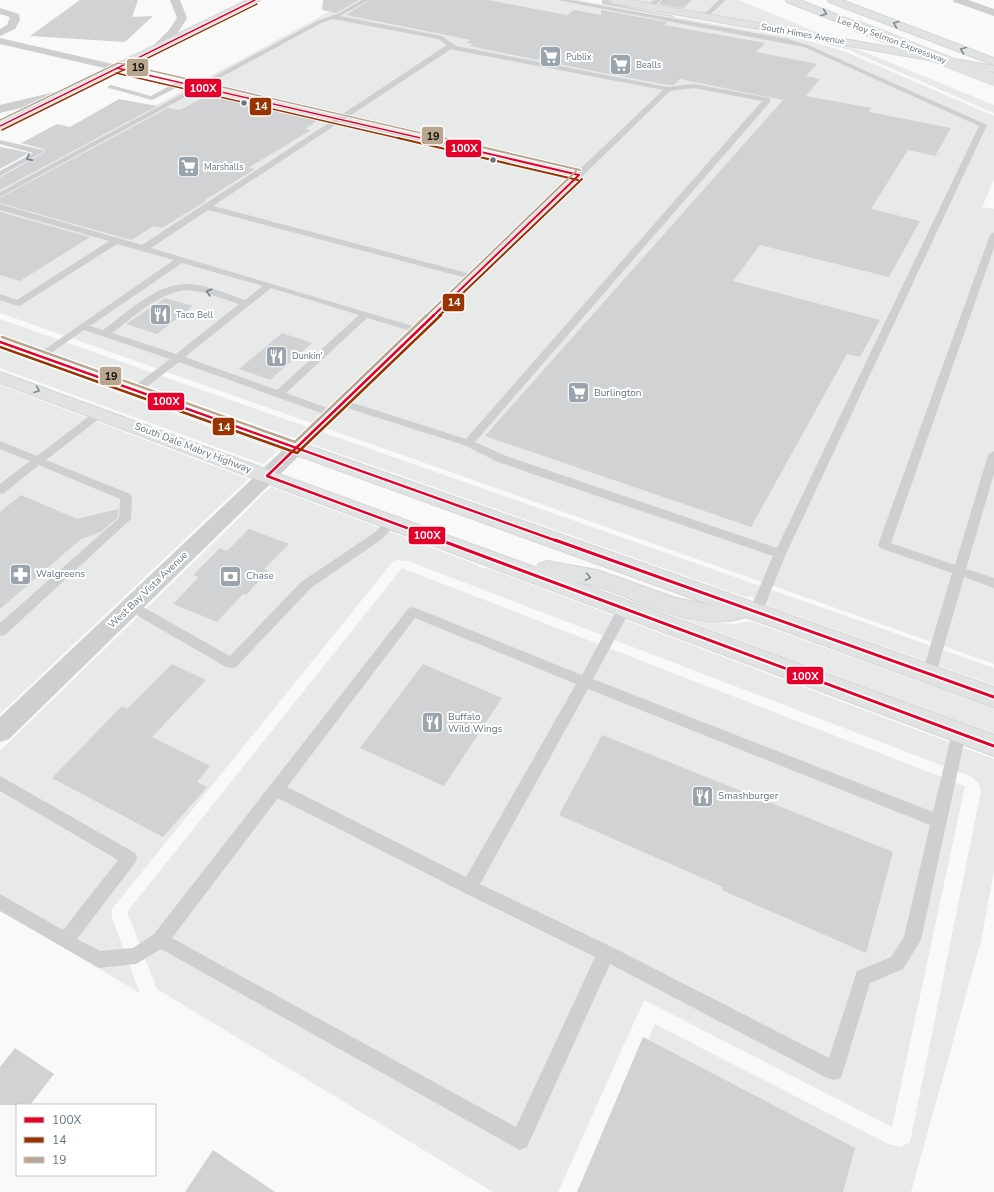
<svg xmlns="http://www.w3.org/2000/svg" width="994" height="1192" font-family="'Nunito Sans',sans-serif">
<rect width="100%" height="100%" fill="#f9f9f9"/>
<!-- built -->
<g fill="#e8e9e9">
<polygon points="351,0 578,0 801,39 844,51 994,116 994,180 982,207 994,209 994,664 0,313 0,189"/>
<polygon points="590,0 663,11 845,44 994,105 994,113 849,50 803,37"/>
<polygon points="626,0 739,0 823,35 668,7"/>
<polygon points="0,319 994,668 994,685 757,602 751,596 745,597 0,334"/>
<polygon points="0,350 278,451 263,464 0,368"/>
<polygon points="0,385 248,479 0,714"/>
<polygon points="271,487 478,565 478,567 490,569 994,759 994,871 981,941 911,1192 581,1192 655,1024 888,1144 901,1147 910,1142 981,791 979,784 972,777 408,561 397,560 391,564 112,909 112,918 140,993 0,910 0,751"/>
<polygon points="402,568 965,786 892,1127 644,1000 558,1192 493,1192 157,989 127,912"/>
<polygon points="617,595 693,621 734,624 750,621 994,708 994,734"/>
</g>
<!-- building -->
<g fill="#d0d2d3">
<polygon points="80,0 138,0 132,17 153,16 125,42 30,36"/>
<polygon points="323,0 359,0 336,13 322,10"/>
<polygon points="370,0 488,0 567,15 574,10 601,15 601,10 667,22 664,25 765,43 756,52 817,64 806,76 820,79 806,96 871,108 869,112 951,128 935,156 908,150 871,209 920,221 889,277 760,245 733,281 880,320 860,357 847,354 751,527 485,436 783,100 680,79 674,85 668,85 593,71 470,46 473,44 466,43 471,40 346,15"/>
<polygon points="602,0 607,0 613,4 674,16 673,17 602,4"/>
<polygon points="662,0 692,0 683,8 659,4"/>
<polygon points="210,94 318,120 305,129 311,130 248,168 255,169 205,200 206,201 162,228 154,226 131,240 0,203 0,198 168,108 180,110"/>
<polygon points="119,99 157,106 0,190 0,177 45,152 43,149 21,143 57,124 70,127"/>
<polygon points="0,147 12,149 29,153 0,169"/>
<polygon points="0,212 90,237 20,281 0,275"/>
<polygon points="165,298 193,306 157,334 126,324"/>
<polygon points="282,333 312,343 270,380 239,369"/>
<polygon points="21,495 77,519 118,509 118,517 101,532 81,539 0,609 0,512"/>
<polygon points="249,529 289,544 264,569 268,571 246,595 243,594 217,622 173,604 199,577 193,575 220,548 227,551"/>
<polygon points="172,664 206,680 152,737 210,766 197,782 207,787 163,837 52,778 122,706 127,709"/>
<polygon points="423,664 502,698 444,786 360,748"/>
<polygon points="602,735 893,852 866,953 722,890 723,887 559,815"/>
<polygon points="643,1037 855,1148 843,1192 577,1192"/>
<polygon points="15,1048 54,1074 30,1105 0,1105 0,1067"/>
<polygon points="213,1150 275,1192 185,1192"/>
</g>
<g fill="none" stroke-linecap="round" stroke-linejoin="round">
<defs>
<g id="secondary">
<polygon points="247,0 260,0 0,130 0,121"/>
<polygon points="608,0 630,0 994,66 994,72 613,3"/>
</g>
<path id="primary" d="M0 337 994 687V707L746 617C687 636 630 590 573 581L994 735V756L0 383V372L537 568 539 564 547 561 597 570 676 598 711 605 0 348Z"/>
<g id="highway">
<polygon points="786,0 800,0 861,24 862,26 857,29 853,28 787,2"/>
<polygon points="828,0 842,0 994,58 994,65 829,2"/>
</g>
</defs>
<!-- secondary casing -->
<use href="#secondary" stroke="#d5d6d7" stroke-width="2"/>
<!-- primary casing -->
<use href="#primary" stroke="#d5d6d7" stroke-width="2"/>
<!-- highway casing -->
<use href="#highway" stroke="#d5d6d6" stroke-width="2"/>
<!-- lane -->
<g fill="#cecfd0" fill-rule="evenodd">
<path d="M362 0H369L340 16 442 36 456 46 668 87 694 84 770 98V102L475 442 506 456 777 548 979 126 804 47 557 0H570L788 39 808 45 987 125 786 554 761 615 756 617 751 615 749 612 773 556 498 462 464 445 344 407 300 451H292L290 448 292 445 324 414 179 362 140 392H132L131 390 132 388 170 359 84 330 44 358H36L35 356 174 260 117 244 21 305 18 306 0 300V294L17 300 109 241 0 210V204L142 245 333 120 200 89 0 197V192L193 88 182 85 152 100 109 88 107 87 111 85 151 96 175 83 115 69V67L198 85 317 21 339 13ZM333 19 438 39 447 45 338 117 205 86 321 23ZM451 49 454 50 663 90 577 172 345 119ZM694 88 762 101 466 439 350 402 670 91ZM340 122 573 176 471 274 213 206ZM208 210 467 278 416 327 151 248ZM182 263 263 286 245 300C227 294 208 285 189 284 156 283 128 312 103 330L90 326ZM271 288 359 315 277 390 185 357ZM187 290 206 293 239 304 176 354 112 333C135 316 158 293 187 290ZM367 318 411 331 330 409 286 393Z"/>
<polygon points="654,0 661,0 652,7 648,7 648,5"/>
<polygon points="719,0 726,0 707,17 703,17 703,15"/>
<polygon points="0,140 43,150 44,152 0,176 0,171 33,153 0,144"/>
<polygon points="994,232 994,248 891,543 955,565 988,455 994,451 994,474 966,569 994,578 994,588 964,577 936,674 934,678 929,679 924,678 922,674 952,573 880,548 878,545 990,235"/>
<polygon points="100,410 104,411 105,413 104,415 46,460 130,494 132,497 131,519 5,635 0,636 0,623 119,518 120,499 39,465 4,493 0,494 0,484 30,461 0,449 0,441 37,456 96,411"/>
<polygon points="392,518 396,519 398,522 382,539 311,588 236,667 231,668 226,667 126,609 124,606 126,603 131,601 136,603 230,656 301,582 374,533 388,519"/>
<path d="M624 604 629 606 631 609 593 679 933 812 952 733 954 729 959 727 964 729 966 733 921 940 903 969 870 983 841 1078 834 1080 827 1078 610 964 527 1147 520 1150 161 949 136 964 99 968 0 911V894L63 930 118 860 0 791V776L135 853 137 858 135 863 77 939 100 951 133 948 154 934 408 609 413 607 418 609 582 675 619 606ZM415 618 576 684 466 877 287 787ZM588 689 930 825 904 937 891 957 857 971 829 1058 612 947 480 884ZM278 798 463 892 595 957 516 1127 172 938Z"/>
</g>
<!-- street -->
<g fill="#cecfd0" fill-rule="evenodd">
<polygon points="170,0 180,0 187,18 177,34 161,50 153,50 151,48 169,30 177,18"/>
<polygon points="953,0 968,0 994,9 994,16 954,2"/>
<polygon points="0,8 19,14 20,20 15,29 0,36 0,29 7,25 10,17 0,14"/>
<polygon points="0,38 117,65 123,68 117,71 0,44"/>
<polygon points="67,89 73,93 71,96 0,113 0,105"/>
<polygon points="296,442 303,444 306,448 303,452 9,739 0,742 0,717 289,444"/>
</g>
<!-- secondary -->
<use href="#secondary" fill="#e1e2e2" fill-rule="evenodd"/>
<!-- primary -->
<use href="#primary" fill="#e1e2e2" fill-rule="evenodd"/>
<!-- highway -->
<use href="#highway" fill="#e1e2e2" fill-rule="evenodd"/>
<defs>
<polyline id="highway-bridge" points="857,26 994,80"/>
</defs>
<!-- highway-bridge casing -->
<use href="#highway-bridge" stroke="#d5d6d6" stroke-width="12" stroke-linecap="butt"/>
<!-- highway-bridge -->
<use href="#highway-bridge" stroke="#e1e2e2" stroke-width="12"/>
<defs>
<g id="bus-1-far3">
<polyline points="117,68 425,139"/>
<polyline points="0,126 255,0"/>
</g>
<g id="bus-1-far2">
<polyline points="421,138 579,175"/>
<polyline points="433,316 579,175"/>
</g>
<g id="bus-1-far1">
<polyline points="434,315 267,476 442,541"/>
<polyline points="0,342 557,541"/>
</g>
<g id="bus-1">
<polyline points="440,540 994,746"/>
<polyline points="555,540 994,697"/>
</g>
<g id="bus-2-far2">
<polyline points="116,73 402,139"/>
<polyline points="2,130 257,4"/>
</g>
<g id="bus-2-far1">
<polyline points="398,138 578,180"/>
<polyline points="439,316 582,179"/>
</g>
<polyline id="bus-2" points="0,347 297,453 441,315"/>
<polyline id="bus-3-far2" points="0,120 118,63 447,139"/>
<g id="bus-3-far1">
<polyline points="443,138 580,170"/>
<polyline points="426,316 576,171"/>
</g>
<polyline id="bus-3" points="2,337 295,442 427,315"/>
</defs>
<!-- bus-1-far3 casing -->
<use href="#bus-1-far3" stroke="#fff" stroke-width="3"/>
<!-- bus-1-far2 casing -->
<use href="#bus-1-far2" stroke="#fff" stroke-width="4"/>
<!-- bus-1-far1 casing -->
<use href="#bus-1-far1" stroke="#fff" stroke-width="5"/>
<!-- bus-1 casing -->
<use href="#bus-1" stroke="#fff" stroke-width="6"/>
<!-- bus-2-far2 casing -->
<use href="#bus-2-far2" stroke="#fff" stroke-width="3"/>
<!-- bus-2-far1 casing -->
<use href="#bus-2-far1" stroke="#fff" stroke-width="4"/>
<!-- bus-2 casing -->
<use href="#bus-2" stroke="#fff" stroke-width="5"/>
<!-- bus-3-far2 casing -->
<use href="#bus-3-far2" stroke="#fff" stroke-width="3"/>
<!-- bus-3-far1 casing -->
<use href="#bus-3-far1" stroke="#fff" stroke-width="4"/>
<!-- bus-3 casing -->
<use href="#bus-3" stroke="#fff" stroke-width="5"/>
<!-- bus-1-far3 -->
<use href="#bus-1-far3" stroke="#e4002b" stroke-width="1.5"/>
<!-- bus-1-far2 -->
<use href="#bus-1-far2" stroke="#e4002b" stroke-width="2"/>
<!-- bus-1-far1 -->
<use href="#bus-1-far1" stroke="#e4002b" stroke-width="2.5"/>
<!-- bus-1 -->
<use href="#bus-1" stroke="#e4002b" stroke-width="3"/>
<!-- bus-2-far2 -->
<use href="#bus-2-far2" stroke="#930" stroke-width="1.5"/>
<!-- bus-2-far1 -->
<use href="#bus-2-far1" stroke="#930" stroke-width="2"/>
<!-- bus-2 -->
<use href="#bus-2" stroke="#930" stroke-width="2.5"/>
<!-- bus-3-far2 -->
<use href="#bus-3-far2" stroke="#baa58f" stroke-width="1.5"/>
<!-- bus-3-far1 -->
<use href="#bus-3-far1" stroke="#baa58f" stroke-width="2"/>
<!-- bus-3 -->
<use href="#bus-3" stroke="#baa58f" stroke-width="2.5"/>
</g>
<!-- one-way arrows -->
<defs><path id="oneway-chevron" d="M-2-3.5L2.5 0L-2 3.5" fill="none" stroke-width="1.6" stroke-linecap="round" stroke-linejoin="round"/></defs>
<g stroke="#7e8c96">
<use href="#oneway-chevron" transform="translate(824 13) rotate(22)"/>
<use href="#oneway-chevron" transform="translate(896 24) rotate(-159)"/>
<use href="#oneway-chevron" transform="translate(963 50) rotate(-159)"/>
<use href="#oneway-chevron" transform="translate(37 390) rotate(20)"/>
<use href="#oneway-chevron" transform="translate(588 577) rotate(10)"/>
</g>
<g stroke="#707f8b">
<use href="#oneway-chevron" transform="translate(29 158) rotate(152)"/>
<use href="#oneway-chevron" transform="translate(209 292) rotate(-163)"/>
</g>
<!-- icons -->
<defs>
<symbol id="supermarket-square" viewBox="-11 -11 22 22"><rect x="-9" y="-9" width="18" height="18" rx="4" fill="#99a4ac" stroke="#fff"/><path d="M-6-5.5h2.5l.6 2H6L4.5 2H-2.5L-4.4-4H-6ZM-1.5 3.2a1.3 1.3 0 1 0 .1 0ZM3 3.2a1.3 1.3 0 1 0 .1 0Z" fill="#fff"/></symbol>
<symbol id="restaurant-square" viewBox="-11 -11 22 22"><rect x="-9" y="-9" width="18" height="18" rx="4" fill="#99a4ac" stroke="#fff"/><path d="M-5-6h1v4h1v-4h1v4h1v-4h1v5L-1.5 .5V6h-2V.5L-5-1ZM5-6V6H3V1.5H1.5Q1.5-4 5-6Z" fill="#fff"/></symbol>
<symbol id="pharmacy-square" viewBox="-11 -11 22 22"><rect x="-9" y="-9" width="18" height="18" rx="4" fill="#99a4ac" stroke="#fff"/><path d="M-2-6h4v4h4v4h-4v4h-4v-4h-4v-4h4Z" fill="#fff"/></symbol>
<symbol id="bank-square" viewBox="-11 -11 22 22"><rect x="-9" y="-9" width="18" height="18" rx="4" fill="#99a4ac" stroke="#fff"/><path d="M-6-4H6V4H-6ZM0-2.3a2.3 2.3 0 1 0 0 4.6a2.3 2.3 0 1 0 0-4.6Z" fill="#fff"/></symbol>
</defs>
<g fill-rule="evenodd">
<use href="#supermarket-square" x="538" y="44" width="25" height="25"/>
<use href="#supermarket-square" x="608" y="52" width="25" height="25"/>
<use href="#supermarket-square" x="176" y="154" width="25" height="25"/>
<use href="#restaurant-square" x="148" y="302" width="25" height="25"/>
<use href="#restaurant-square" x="264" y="344" width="25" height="25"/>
<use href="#supermarket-square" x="566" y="380" width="25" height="25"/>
<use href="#pharmacy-square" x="8" y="562" width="25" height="25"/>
<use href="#bank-square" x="218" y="564" width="25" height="25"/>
<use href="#restaurant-square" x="420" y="710" width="25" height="25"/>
<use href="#restaurant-square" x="690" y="784" width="25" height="25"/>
</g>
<!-- markers -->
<g fill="#657683" stroke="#fff" stroke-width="1.5">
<circle cx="244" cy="103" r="3.5"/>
<circle cx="493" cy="160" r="3.5"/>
</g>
<g text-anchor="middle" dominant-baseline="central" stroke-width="4" stroke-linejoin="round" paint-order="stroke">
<!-- far-street labels -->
<g font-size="9" fill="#657683" stroke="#fff">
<text transform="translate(803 34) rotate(10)">South Himes Avenue</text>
<text transform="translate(892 40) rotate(21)">Lee Roy Selmon Expressway</text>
</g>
<!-- far-poi labels -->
<g font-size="9" fill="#657683" stroke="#fff" text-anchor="start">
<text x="566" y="57">Publix</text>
<text x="636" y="65">Bealls</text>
<text x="204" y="167">Marshalls</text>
<text x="176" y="315">Taco Bell</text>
<text x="292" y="356">Dunkin'</text>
</g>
<!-- poi labels -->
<g font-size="10" fill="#657683" stroke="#fff" text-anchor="start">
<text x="594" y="393">Burlington</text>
<text x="36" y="574">Walgreens</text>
<text x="246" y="576">Chase</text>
<text x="448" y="717">Buffalo<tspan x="448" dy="12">Wild Wings</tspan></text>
<text x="718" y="796">Smashburger</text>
</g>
<!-- street labels -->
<g font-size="10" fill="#657683" stroke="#fff">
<text transform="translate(193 448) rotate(21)">South Dale Mabry Highway</text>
<text transform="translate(148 590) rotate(-44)">West Bay Vista Avenue</text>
</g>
</g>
<g stroke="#fff" stroke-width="1.5">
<rect x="126" y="58" width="23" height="19" rx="4" fill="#baa58f"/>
<rect x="184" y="78" width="38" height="20" rx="4" fill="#e4002b"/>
<rect x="249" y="97" width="23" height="19" rx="4" fill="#930"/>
<rect x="421" y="126" width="23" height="19" rx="4" fill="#baa58f"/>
<rect x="445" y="139" width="37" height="19" rx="4" fill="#e4002b"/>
<rect x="442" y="293" width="23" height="19" rx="4" fill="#930"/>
<rect x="99" y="366" width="23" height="20" rx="4" fill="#baa58f"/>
<rect x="147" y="392" width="38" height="19" rx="4" fill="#e4002b"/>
<rect x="212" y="417" width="23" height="19" rx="4" fill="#930"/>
<rect x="408" y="526" width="38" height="19" rx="4" fill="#e4002b"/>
<rect x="786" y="666" width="38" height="19" rx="4" fill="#e4002b"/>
</g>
<g font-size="11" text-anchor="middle" font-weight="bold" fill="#fff">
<text x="203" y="92">100X</text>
<text x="261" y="110">14</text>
<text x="464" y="152">100X</text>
<text x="454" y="306">14</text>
<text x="166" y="405">100X</text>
<text x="224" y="431">14</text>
<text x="427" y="539">100X</text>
<text x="805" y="680">100X</text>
</g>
<g font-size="11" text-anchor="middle" font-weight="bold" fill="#111">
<text x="138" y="71">19</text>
<text x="433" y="140">19</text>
<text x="111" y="380">19</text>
</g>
<!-- legend -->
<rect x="16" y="1104" width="140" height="72" fill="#ffffff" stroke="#c1c8cd"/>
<rect x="24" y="1117" width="20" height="6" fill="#e4002b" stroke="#c1c8cd"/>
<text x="52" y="1124" font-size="12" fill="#657683">100X</text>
<rect x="24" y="1137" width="20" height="6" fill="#993300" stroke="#c1c8cd"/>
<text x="52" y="1144" font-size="12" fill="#657683">14</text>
<rect x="24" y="1157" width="20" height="6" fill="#baa58f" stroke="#c1c8cd"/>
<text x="52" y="1164" font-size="12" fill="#657683">19</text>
</svg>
